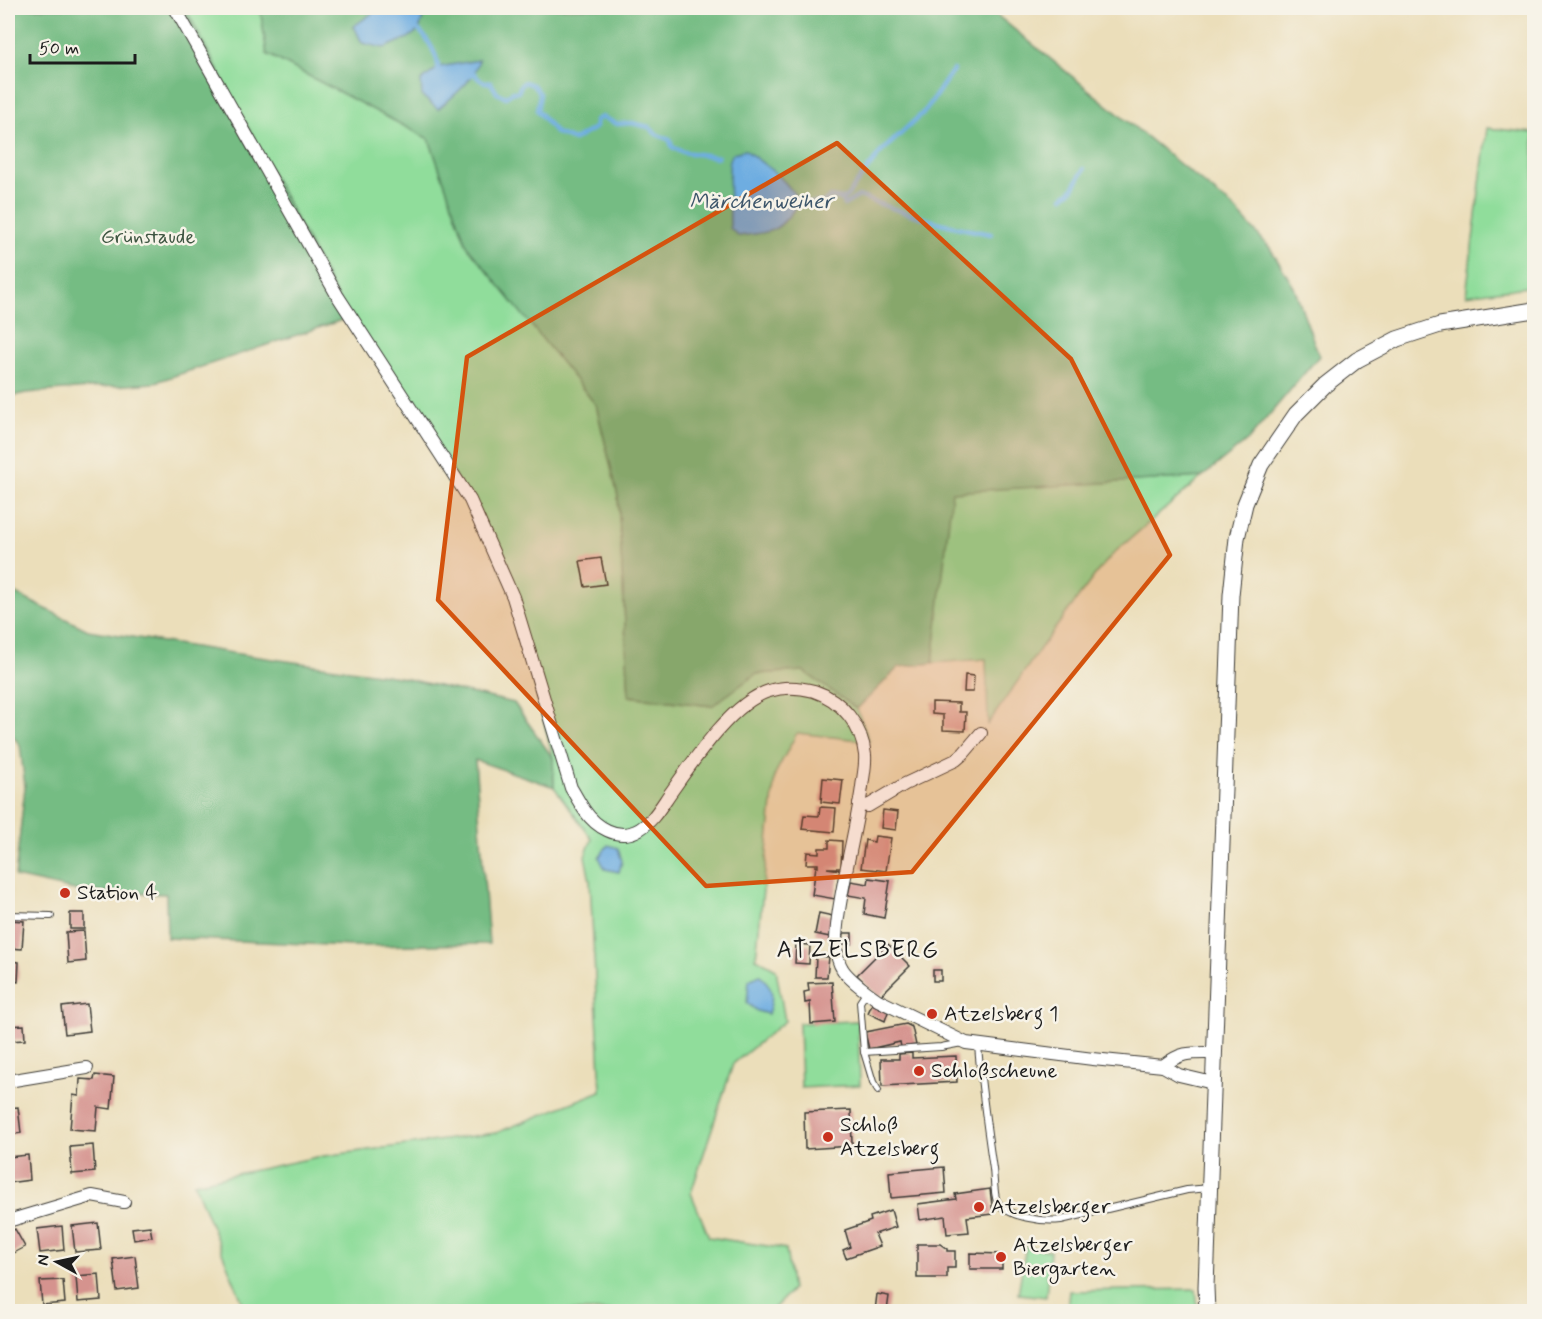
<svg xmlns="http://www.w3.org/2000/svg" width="1542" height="1319" font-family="Mynerve,sans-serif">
<rect width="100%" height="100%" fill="#f7f3e8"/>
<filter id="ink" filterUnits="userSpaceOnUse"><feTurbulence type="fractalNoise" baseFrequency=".0167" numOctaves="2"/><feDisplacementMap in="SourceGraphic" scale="12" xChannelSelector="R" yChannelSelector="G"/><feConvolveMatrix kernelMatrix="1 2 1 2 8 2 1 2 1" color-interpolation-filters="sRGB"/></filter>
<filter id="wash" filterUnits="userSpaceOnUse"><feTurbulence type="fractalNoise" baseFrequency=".008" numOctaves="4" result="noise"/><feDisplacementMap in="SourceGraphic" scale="24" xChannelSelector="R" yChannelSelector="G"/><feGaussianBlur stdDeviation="1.35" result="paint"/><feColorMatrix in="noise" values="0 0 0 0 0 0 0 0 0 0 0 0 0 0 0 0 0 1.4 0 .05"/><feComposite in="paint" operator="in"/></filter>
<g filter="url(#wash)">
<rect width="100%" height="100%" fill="#ebdeba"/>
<!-- green -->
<g fill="#90dd9b" stroke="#567c5c" stroke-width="1.5">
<polygon points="185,8 260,8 267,54 429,139 467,246 596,405 618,496 629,696 711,706 756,674 803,671 857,709 869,741 797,733 775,774 756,958 776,969 785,1021 733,1064 691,1193 709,1237 786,1249 792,1290 771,1311 246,1311 194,1183 317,1157 496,1133 601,1091 590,881 585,856 592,839 554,787 553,758 513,597 470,500 348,318"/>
<polygon points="1487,128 1534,133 1534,286 1466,295"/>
<polygon points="1202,477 1115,552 1098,571 1042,646 988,724 986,659 933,663 951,491"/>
<polygon points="858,1021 860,1085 801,1088 799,1023"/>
<polygon points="1026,1246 1050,1251 1046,1297 1018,1294"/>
<polygon points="1196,1289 1198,1311 1067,1311 1069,1291"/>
</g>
<!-- forest -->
<g fill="#74bc83" stroke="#486c50" stroke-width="1.5">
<polygon points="8,8 185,8 348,318 153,383 26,393 8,397"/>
<polygon points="260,8 380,8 354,27 419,30 426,8 988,8 1234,208 1270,248 1294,287 1319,356 1248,440 1202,477 952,492 933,663 899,667 857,709 803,671 756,674 712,706 629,696 618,496 596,405 467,246 429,139 267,54"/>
<polygon points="8,590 88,630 245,655 399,677 514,703 553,758 554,787 475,760 489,944 352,946 167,938 166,894 79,891 15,877 25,787 20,745 8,730"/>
</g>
<!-- water -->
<g fill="#6eade1" stroke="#45647e" stroke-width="1.5">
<polygon points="380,8 426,8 419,30 408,38 384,48 362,43 354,26"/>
<path d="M479 60C475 80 453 96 438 109L422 96 421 81 439 67Z"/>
<path d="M745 150C765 165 787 179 799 202 779 233 773 232 738 236L730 228 729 161 733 153Z"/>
<polygon points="608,845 618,848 622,861 619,872 605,869 599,857"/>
<path d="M760 975C774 988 774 996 768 1014L757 1011 747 1003 749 980Z"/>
</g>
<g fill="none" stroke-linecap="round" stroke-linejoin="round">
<!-- stream -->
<g stroke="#6eade1" stroke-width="4.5">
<path d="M416 28C427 36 440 58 438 72"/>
<path d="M469 76 474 73C478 80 483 83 491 83L497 93 506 97 513 92H518L521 85 525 82 533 85 540 94 537 110 556 133 574 140 596 127V120L602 117 617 124 632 123 649 127 656 134 670 140 672 147 683 152 718 157"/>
<polyline points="1063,197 1072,190 1084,169"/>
<path d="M842 199 844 205 859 196C902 213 945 226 991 234"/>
<polyline points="806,203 822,203 830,197 842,199 847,196 880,153 926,110 953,70"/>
</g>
</g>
<g id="blocks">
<!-- building -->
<g fill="#d5938e">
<polygon points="601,558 606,584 585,587 580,561"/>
<polygon points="965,675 974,676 973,692 964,692"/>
<polygon points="932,702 959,703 959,712 966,712 965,731 943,730 943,715 932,714"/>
<polygon points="823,778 843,780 840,804 821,802"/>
<polygon points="820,807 836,808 834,832 802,829 804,815 819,816"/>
<polygon points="883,810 898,812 896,830 881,828"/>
<polygon points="875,836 891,838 886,871 861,868 865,840 874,842"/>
<polygon points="829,840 842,841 841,868 827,868 840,870 835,899 812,895 816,866 818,867 818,864 806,864 807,852 819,853 819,848 829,848"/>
<polygon points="869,878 890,881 884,918 864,914 866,898 848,895 851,881 868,884"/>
<rect x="70" y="913" width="14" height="16"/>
<polygon points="819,913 833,916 830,937 815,934"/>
<polygon points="8,920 24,921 22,949 8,948"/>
<polygon points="84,931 86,961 68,963 66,932"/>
<polygon points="844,933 852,933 852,944 843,944"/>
<polygon points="796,944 810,945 809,964 795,963"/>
<polygon points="888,944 910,966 879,997 857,975"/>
<polygon points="816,956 829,957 827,977 815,977"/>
<polygon points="8,961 19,962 18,982 11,981 11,991 8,990"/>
<rect x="933" y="970" width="8" height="11"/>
<polygon points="832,982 835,1022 811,1024 810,1002 805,1003 804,992 809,991 808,983"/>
<polygon points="87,1004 90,1031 65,1034 62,1007"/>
<polygon points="872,1004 888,1012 885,1021 868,1013"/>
<polygon points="906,1024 912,1027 916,1045 901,1047 900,1042 869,1049 865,1032"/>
<polygon points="24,1025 25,1040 8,1041 8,1026"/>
<polygon points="912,1053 912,1058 956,1056 957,1082 882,1086 881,1059 899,1059 899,1054"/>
<polygon points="95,1075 114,1077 111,1109 98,1107 96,1131 70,1129 73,1095 79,1096 80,1079 94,1080"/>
<polygon points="18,1107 21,1133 8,1135 8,1108"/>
<polygon points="851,1110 852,1146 805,1149 804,1112"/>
<polygon points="93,1145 95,1172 72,1174 70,1147"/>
<polygon points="28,1155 30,1180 8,1183 8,1157"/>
<polygon points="944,1167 946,1193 891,1198 889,1172"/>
<polygon points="990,1189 993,1214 967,1217 969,1232 947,1234 945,1216 920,1220 918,1204 956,1199 955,1194"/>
<polygon points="891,1210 896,1227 875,1234 880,1246 846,1258 843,1250 850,1247 845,1230 871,1221 870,1217"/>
<polygon points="98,1223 101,1250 75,1252 72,1226"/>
<polygon points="62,1226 64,1250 40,1253 37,1229"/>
<polygon points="150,1226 152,1237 134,1240 132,1228"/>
<polygon points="15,1229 25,1247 8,1256 8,1233"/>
<polygon points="917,1244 940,1244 947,1249 947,1251 955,1251 955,1268 947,1268 947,1278 917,1278"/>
<polygon points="970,1253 1002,1254 1002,1269 970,1269"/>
<polygon points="135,1256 139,1288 117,1291 113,1259"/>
<polygon points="99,1274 101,1300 78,1302 76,1276"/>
<polygon points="63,1280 65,1303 42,1305 40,1281"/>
<polygon points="877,1294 889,1296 887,1311 875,1311"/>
</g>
</g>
</g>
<g filter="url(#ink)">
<use href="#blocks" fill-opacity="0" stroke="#3b3934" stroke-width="1.5"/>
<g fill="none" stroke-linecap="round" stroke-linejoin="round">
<defs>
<g id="service">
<polyline points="8,915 51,916"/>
<polyline points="866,993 860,1002 864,1052 873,1082 878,1090"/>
<path d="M978 1045C981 1087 987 1128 993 1169 994 1177 994 1195 997 1201 1007 1218 1044 1222 1061 1220L1187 1190 1210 1188"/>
<polyline points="864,1052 941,1047 962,1043"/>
</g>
<g id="minor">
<path d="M175 8 337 295 470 500 513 597 571 788C576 796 580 804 585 811 596 827 617 840 636 831 651 824 660 808 669 795 691 764 732 702 769 691 784 686 799 687 814 691 842 700 862 726 865 755 866 765 863 777 862 787 856 830 844 873 838 917 836 933 833 955 843 970 850 980 868 993 878 1000L966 1043 1093 1059 1163 1066 1179 1075 1213 1083"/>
<polyline points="859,805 868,806 905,784 956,760 964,753 981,733"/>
<path d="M1163 1066C1182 1051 1192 1053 1215 1053"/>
<polyline points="8,1081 87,1068"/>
<polyline points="8,1221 92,1196 124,1202"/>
</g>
<polyline id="tertiary" points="1207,1312 1206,1287 1231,595 1237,538 1245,504 1261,465 1296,414 1325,385 1357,360 1397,339 1440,325 1534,310"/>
</defs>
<!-- service casing -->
<use href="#service" stroke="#3b3934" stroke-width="8"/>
<!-- minor casing -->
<use href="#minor" stroke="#3b3934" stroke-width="14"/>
<!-- tertiary casing -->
<use href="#tertiary" stroke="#3b3934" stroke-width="17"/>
<!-- service -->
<use href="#service" stroke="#fff" stroke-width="6"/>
<!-- minor -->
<use href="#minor" stroke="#fff" stroke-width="12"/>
<!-- tertiary -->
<use href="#tertiary" stroke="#fff" stroke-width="15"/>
</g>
</g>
<!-- marked area -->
<path fill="#d4530e" fill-opacity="0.2" stroke="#d4530e" stroke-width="4.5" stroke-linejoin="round" d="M837 143 1071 359 1170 555 912 872 706 886 438 600 467 357Z"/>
<!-- markers -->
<g fill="#c8321e" stroke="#f7f3e8" stroke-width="2">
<circle cx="65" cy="893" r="6"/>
<circle cx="932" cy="1014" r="6"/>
<circle cx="919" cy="1071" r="6"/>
<circle cx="828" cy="1137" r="6"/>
<circle cx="979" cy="1207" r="6"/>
<circle cx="1001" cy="1257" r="6"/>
</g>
<g text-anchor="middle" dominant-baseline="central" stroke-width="5" stroke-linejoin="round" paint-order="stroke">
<!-- park labels -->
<g font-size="21" fill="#3f5642" stroke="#f7f3e8">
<text x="148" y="237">Grünstaude</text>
</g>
<!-- poi labels -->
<g font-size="21" fill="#1c1c1c" stroke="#f7f3e8" text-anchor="start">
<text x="77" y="893">Station 4</text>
<text x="944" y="1014">Atzelsberg 1</text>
<text x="931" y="1071">Schloßscheune</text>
<text x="840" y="1125">Schloß<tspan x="840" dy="24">Atzelsberg</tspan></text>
<text x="991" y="1207">Atzelsberger</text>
<text x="1013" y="1245">Atzelsberger<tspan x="1013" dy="24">Biergarten</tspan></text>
</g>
<!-- water labels -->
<g font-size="22" font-style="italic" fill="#3d566b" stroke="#f7f3e8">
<text x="761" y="202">Märchenweiher</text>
</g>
<!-- quarter labels -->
<g font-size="24" letter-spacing="1.5" fill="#1c1c1c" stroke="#f7f3e8">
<text x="858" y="950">ATZELSBERG</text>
</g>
</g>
<!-- margin -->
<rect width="1542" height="1319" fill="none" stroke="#f7f3e8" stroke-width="30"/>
<!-- north arrow -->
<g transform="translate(57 1262) rotate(278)" stroke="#f7f3e8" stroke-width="4.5" paint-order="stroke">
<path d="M0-4.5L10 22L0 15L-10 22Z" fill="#1c1c1c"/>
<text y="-9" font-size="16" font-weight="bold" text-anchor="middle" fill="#1c1c1c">N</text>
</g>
<!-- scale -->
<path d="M30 54v9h105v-9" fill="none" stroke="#1c1c1c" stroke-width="3"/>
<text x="39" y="54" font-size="18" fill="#1c1c1c" stroke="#f7f3e8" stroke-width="4.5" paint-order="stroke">50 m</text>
</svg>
